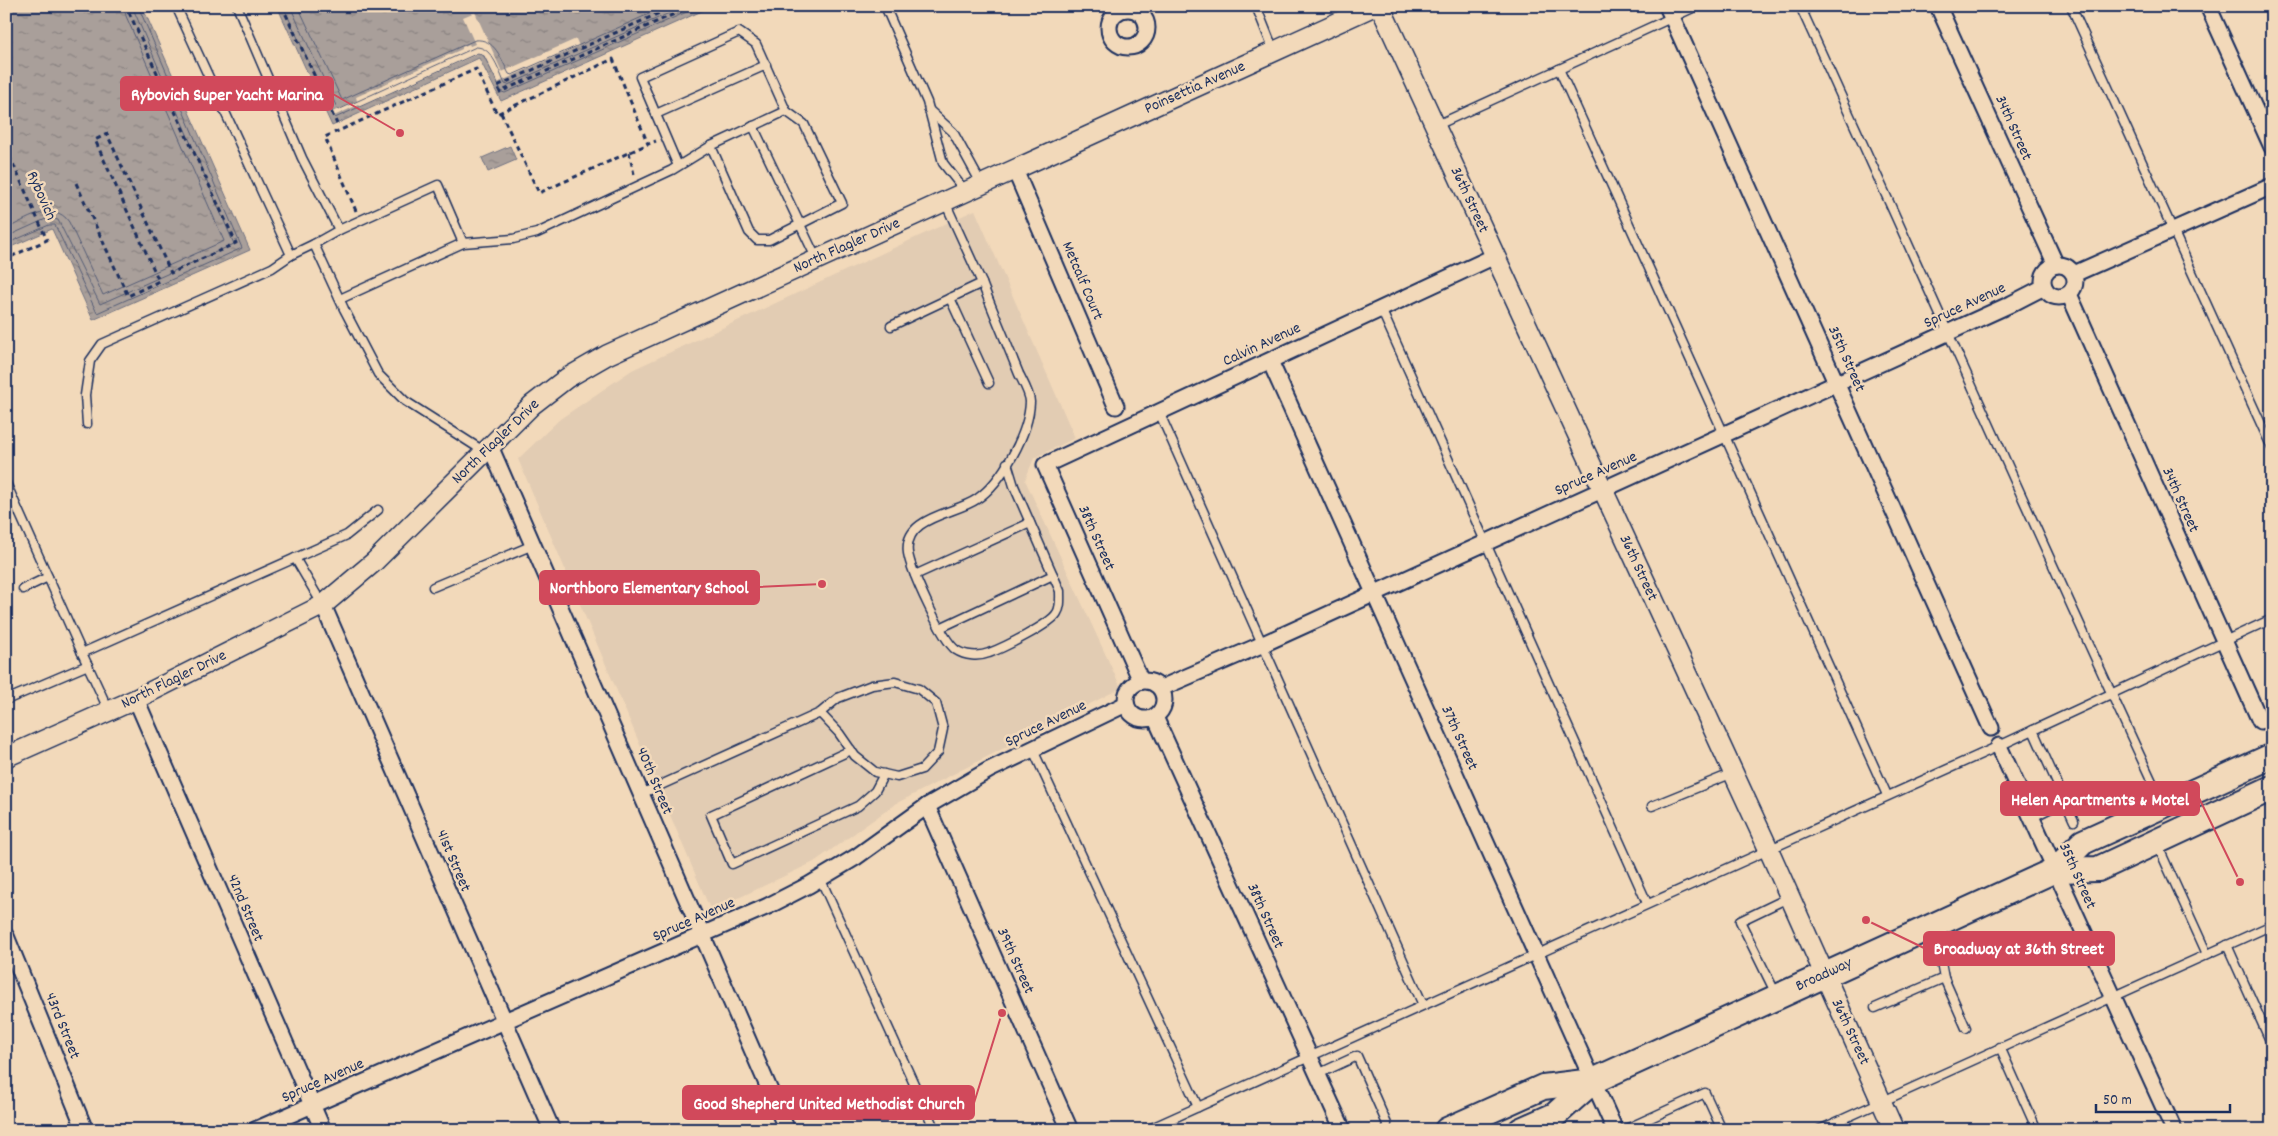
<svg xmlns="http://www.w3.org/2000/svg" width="2278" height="1136" font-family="Dekko,sans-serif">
<defs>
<pattern id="water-ripples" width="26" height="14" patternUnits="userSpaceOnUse" patternTransform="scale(1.25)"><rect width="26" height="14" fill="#a99f9a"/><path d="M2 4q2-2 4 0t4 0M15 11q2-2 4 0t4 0" fill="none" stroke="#898281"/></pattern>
</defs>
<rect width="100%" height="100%" fill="#f2d9ba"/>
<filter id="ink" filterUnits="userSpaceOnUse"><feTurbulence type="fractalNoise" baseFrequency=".02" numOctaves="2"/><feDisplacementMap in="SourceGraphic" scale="10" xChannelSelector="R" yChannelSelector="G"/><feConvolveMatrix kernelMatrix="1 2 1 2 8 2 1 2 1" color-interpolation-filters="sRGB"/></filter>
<g filter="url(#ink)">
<!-- built -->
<polygon fill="#e2ccb3" points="975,210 1075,438 1034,458 1025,480 1121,688 897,803 814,862 711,911 518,459 560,419 632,370"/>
<!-- water -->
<g fill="url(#water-ripples)" stroke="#707282">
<polygon points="6,6 142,6 250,250 93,320 52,229 6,249"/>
<polygon points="277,6 713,6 501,101 479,58 332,126"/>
<polygon points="510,146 516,160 488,172 482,158"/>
</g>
<!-- pier -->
<polygon fill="#f2d9ba" points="475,12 502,72 576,39 579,46 497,83 484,55 482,56 480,53 360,107 358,105 334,116 332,112 357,101 356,97 462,49 462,47 469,44 470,46 475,44 463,17"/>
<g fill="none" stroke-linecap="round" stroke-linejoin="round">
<!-- shore -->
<g stroke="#545c76" stroke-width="1">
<polyline points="283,6 335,118 478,53 484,56 502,92 505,93 700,6"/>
<path d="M290 6 338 110 476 47C493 47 499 72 505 84L508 85 685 6"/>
<path d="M298 6 342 100 475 40C495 38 501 59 509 74L512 75 667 6"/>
<path d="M6 229C24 221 54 199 69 222L103 295 224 241 126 16 124 6"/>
<polyline points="6,237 48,218 58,220 100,304 234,244 132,6"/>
<polyline points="6,244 49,225 55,225 97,313 242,248 138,6"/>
</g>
<defs>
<g id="service">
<polyline points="176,6 291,255 314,244"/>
<polyline points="237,6 302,158 339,230"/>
<polyline points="885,6 927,102 943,163 965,191"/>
<polyline points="1256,6 1274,51"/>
<path d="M1800 6C1922 272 2039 539 2162 803"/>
<polyline points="2071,6 2272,448"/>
<polyline points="1559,69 1887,795"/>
<polyline points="929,110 953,132 982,185"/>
<polyline points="656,114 766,65"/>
<polyline points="753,126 817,260"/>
<polyline points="1435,126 1697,6"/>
<polyline points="711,146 749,232 757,240 769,240 842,203 804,124 786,111"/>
<path d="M982 283C994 314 1007 344 1019 374 1023 382 1030 394 1030 402 1029 433 1002 482 977 499 956 514 903 516 908 553 911 571 942 640 956 650 965 656 979 657 989 653 1003 648 1051 624 1057 613 1061 607 1060 599 1060 591L1014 486 1007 463"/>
<polyline points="950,298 989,383"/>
<polyline points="340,299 463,243"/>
<polyline points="1381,309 1647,903"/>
<polyline points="891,326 982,283 945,202"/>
<polyline points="1159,412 1423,1005"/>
<polyline points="87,424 85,395 90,361 102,344 272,268 291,255"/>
<polyline points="485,452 405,401 378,374 344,309 314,244 339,230 438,185 463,243 513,239 537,233 672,170 711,146 786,111 756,44 739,32 640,77 678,166"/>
<polyline points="6,483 82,653"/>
<polyline points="295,558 322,604"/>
<polyline points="915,575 1030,523"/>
<polyline points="433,587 533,545"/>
<polyline points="23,589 48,577"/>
<polyline points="940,628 1053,575"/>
<polyline points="6,700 88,665"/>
<polyline points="109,711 82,653 347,535 378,510"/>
<polyline points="2033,730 2074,821"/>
<polyline points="851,750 711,815 732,864 858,806 875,791 884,774"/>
<polyline points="1033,750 1198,1107"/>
<polyline points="641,794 820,713 838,698 872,685 895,682 919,689 936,703 943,729 938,752 922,769 897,777 875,772 855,756 839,733 820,713"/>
<polyline points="1652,806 1733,773"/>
<polyline points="2031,818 2065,801"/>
<polyline points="2157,844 2207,954"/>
<polyline points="820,878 935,1130"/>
<polyline points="1928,930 1940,957 1944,978 1966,1028"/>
<polyline points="2227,945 2272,1045"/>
<polyline points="1776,994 1740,921 1790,897"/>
<polyline points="1875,1008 1944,978"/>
<polyline points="2000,1047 2037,1130"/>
<polyline points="1318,1074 1357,1056 1387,1124"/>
<polyline points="1147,1130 1999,746 2272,619"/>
<polyline points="1624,1130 1705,1093 1722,1130"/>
<polyline points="1819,1130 2272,925"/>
</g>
<g id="minor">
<polyline points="1667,6 1991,728"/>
<polyline points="1938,6 2056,265"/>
<polyline points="2208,6 2272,147"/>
<circle cx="1128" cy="28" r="19"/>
<polyline points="1015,170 1116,406"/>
<circle cx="2059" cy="281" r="16"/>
<polyline points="2074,274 2272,186"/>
<polyline points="2069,294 2260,721"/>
<polyline points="1270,361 1615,1130"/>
<polyline points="490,446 787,1130"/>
<polyline points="323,605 552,1130"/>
<circle cx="1145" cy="700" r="19"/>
<polyline points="1141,681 1045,465 1495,256"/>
<polyline points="1161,688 1261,645 2011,304 2044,287"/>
<polyline points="136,699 323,1130"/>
<polyline points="1155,717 1343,1130"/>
<polyline points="1999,746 2174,1130"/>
<polyline points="927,806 1070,1130"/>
<polyline points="6,936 85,1130"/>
<polyline points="255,1130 768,906 809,885 856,857 927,806 989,770 1126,704"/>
</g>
<g id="tertiary">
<polyline points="1380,6 1768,848 1894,1130"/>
<polyline points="6,757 136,699 323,605 374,562 532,405 567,378 607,355 1374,6"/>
</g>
<g id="primary">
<polyline points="2055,870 2098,869 2272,788"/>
<polyline points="1447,1130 1543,1087 1593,1081"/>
<polyline points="1521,1130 1555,1115 1593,1081 2055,870 2083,842 2272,756"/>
</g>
</defs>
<!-- service casing -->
<use href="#service" stroke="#1b2f5e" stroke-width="11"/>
<!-- minor casing -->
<use href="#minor" stroke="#1b2f5e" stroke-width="19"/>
<!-- tertiary casing -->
<use href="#tertiary" stroke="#1b2f5e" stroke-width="22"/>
<!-- primary casing -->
<use href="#primary" stroke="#1b2f5e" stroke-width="28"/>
<!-- path -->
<g stroke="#1b2f5e" stroke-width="3" stroke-dasharray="5 4" stroke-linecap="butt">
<polyline points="282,6 337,124"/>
<polyline points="675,6 497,86 500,92 692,6"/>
<polyline points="501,113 539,193 648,144"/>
<polyline points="6,148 47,240 6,259"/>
<polyline points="629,152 634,174"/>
<polyline points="76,183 128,296 159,281 95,140 107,134 171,273 236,243 126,6"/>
<polyline points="356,211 325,137 476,69 497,114 613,59 648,144 656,141"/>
</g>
<!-- service -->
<use href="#service" stroke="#f2d9ba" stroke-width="8"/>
<!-- minor -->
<use href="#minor" stroke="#f2d9ba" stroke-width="15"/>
<!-- tertiary -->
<use href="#tertiary" stroke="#f2d9ba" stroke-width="19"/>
<!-- primary -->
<use href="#primary" stroke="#f2d9ba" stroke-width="24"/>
</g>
</g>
<g text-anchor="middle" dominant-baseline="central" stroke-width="5" stroke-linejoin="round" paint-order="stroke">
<!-- street labels -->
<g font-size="16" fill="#1b2f5e" stroke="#f2d9ba">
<text transform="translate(1195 88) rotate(-24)">Poinsettia Avenue</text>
<text transform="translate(2013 128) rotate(66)">34th Street</text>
<text transform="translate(41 196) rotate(66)">Rybovich</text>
<text transform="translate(1469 200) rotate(65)">36th Street</text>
<text transform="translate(847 246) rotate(-24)">North Flagler Drive</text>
<text transform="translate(1082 281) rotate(67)">Metcalf Court</text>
<text transform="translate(1965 306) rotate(-25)">Spruce Avenue</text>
<text transform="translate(1262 345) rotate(-25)">Calvin Avenue</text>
<text transform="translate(1846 359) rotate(66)">35th Street</text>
<text transform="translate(496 442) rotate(-44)">North Flagler Drive</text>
<text transform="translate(1596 474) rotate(-24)">Spruce Avenue</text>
<text transform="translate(2180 500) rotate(66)">34th Street</text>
<text transform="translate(1096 538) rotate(66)">38th Street</text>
<text transform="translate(1638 568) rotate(65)">36th Street</text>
<text transform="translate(174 680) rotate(-26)">North Flagler Drive</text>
<text transform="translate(1046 724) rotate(-26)">Spruce Avenue</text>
<text transform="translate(1459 738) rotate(66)">37th Street</text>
<text transform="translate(654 781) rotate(67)">40th Street</text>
<text transform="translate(453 861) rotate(67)">41st Street</text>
<text transform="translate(2077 876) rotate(66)">35th Street</text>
<text transform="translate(245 908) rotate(67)">42nd Street</text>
<text transform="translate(1265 916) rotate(66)">38th Street</text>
<text transform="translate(694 920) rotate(-24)">Spruce Avenue</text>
<text transform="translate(1015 961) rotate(66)">39th Street</text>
<text transform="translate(1824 975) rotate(-25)">Broadway</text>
<text transform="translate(62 1026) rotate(68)">43rd Street</text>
<text transform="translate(1850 1032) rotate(65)">36th Street</text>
<text transform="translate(323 1081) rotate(-24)">Spruce Avenue</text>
</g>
</g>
<!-- callouts -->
<path fill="none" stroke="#d1495b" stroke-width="2" d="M400 133L333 94M822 584L759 587M2240 882L2199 798M1866 920L1924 948M1002 1013L974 1103"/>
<g fill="#d1495b" stroke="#f2d9ba" stroke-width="2">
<circle cx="400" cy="133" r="5"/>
<circle cx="822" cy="584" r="5"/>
<circle cx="2240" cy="882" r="5"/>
<circle cx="1866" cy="920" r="5"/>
<circle cx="1002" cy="1013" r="5"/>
</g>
<g fill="#d1495b" stroke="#d1495b" stroke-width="2">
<rect x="121" y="77" width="212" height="33" rx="5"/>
<rect x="540" y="571" width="219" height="33" rx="5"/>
<rect x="2001" y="782" width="198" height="33" rx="5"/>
<rect x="1924" y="932" width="190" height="33" rx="5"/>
<rect x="683" y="1086" width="291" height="33" rx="5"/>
</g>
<g font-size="18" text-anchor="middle" font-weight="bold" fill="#fff">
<text x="227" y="100">Rybovich Super Yacht Marina</text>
<text x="649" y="593">Northboro Elementary School</text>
<text x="2100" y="805">Helen Apartments &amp; Motel</text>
<text x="2019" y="954">Broadway at 36th Street</text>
<text x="829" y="1109">Good Shepherd United Methodist Church</text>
</g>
<!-- margin -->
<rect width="2278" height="1136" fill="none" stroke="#f2d9ba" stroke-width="25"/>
<rect x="12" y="12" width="2253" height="1111" fill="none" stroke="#1b2f5e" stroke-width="2" filter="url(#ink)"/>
<!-- scale -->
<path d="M2096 1104v8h134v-8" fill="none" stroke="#1b2f5e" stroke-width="2.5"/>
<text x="2103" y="1104" font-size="15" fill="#1b2f5e" stroke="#f2d9ba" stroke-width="4" paint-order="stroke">50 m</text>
</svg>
